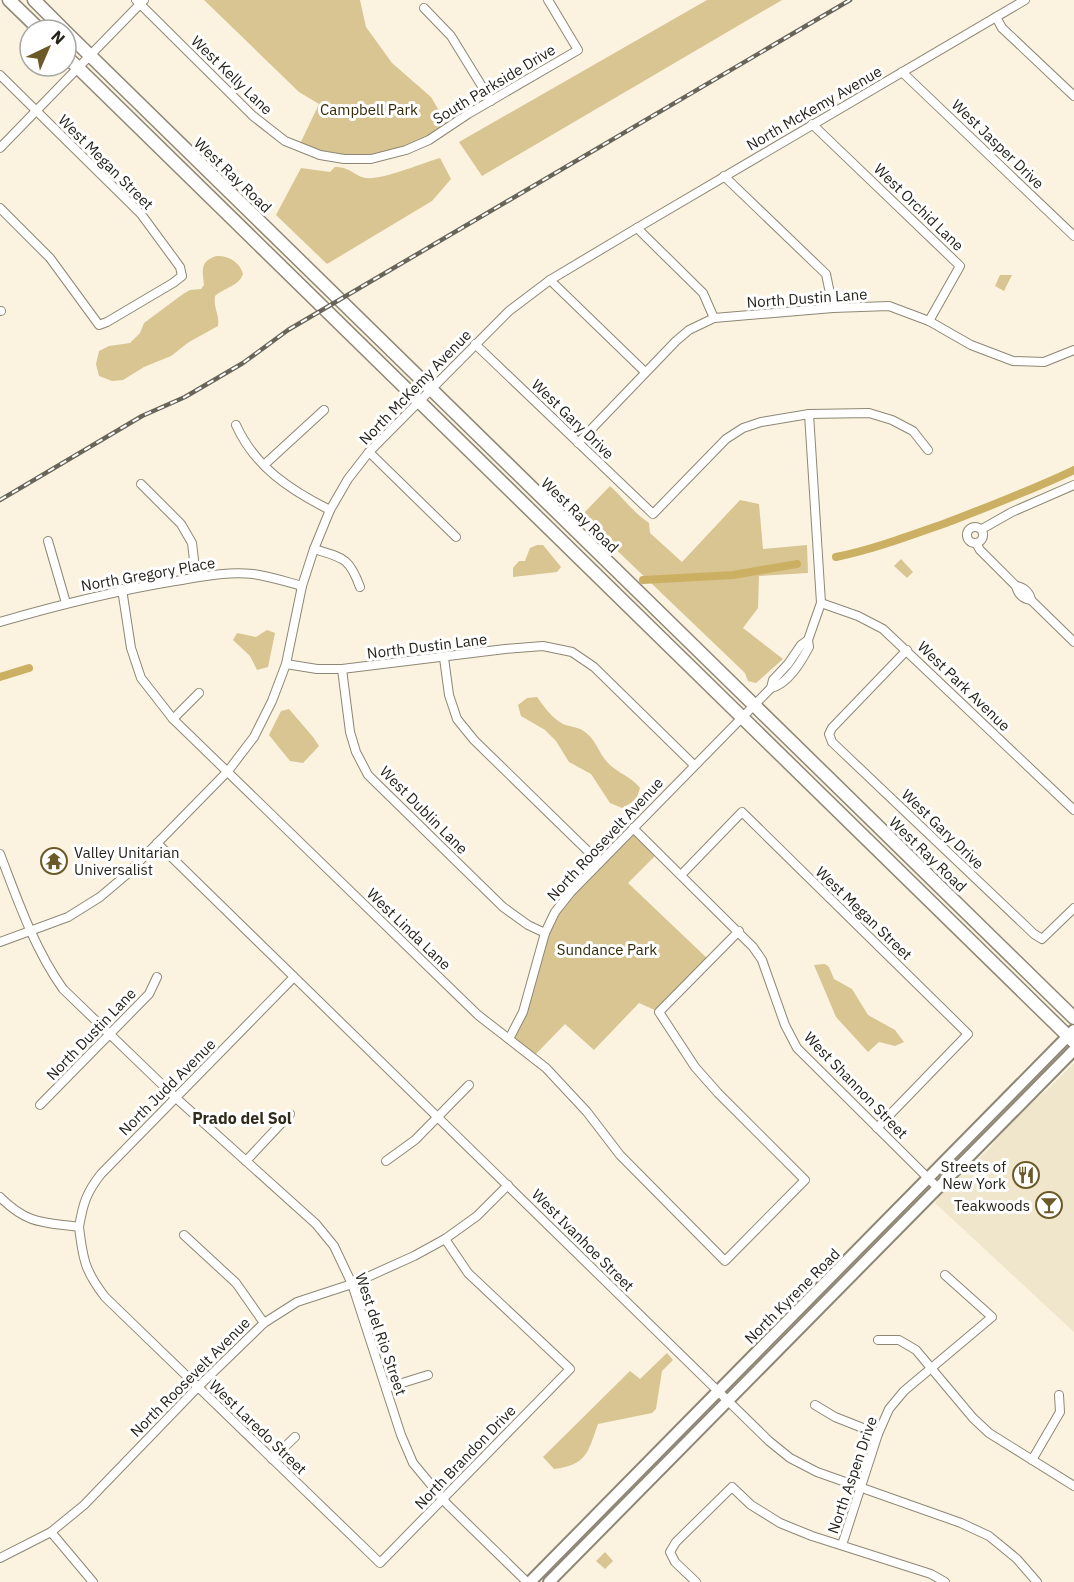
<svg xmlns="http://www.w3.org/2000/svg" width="1074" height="1582" font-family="'IBM Plex Sans',sans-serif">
<rect width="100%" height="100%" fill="#fbf3df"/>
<!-- built -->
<polygon fill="#f0e6cb" points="1074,1063 1074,1332 935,1203 944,1189 989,1149 1016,1116 1049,1088"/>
<!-- green -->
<g fill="#d8c592">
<path d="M204 0H360L366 27 392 63 431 97 448 126C421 145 377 164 344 159 329 157 313 150 299 146L319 104 299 92Z"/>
<polygon points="707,0 782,0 482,176 459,142"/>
<path d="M440 158 451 179 432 201 327 264 276 215 301 168 330 172 335 167C351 167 354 176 366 178 383 180 422 163 440 158Z"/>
<path d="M216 256C228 255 240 262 243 274 239 286 224 288 215 296 213 308 220 315 218 326L189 342 171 356 144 367 123 380 112 381 99 376 96 364 99 351 109 346 130 343 140 333 144 323 183 294 190 290 201 289 204 285C203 271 199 262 216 256Z"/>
<polygon points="1000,275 1012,275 1004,291 995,286"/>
<path d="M610 486C623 498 634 513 649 523L650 533 682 562 740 500 759 504 763 549 807 545 808 573 759 576 758 608 743 628 783 659 756 683 748 681 745 673 581 516Z"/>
<polygon points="537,545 543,545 561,567 557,572 513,577 513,568 519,561 525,561 530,548"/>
<polygon points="901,559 913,572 907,578 894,566"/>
<polygon points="267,630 275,633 268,667 257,670 250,656 233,640 237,633 256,637"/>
<path d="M537 697C544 707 552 718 563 724 570 727 579 727 585 732 596 740 599 753 607 762 617 773 631 776 640 788L636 800 622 808 610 803 591 774 569 762 556 741 545 730 521 716 518 705 527 698Z"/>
<polygon points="289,709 313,737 319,746 303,763 290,761 269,735 281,711"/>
<polygon points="633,828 658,853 628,883 710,961 659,1012 639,1003 594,1050 565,1024 532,1058 509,1039 523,1012 555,912"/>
<polygon points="825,964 829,967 834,979 852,989 868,1015 895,1030 904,1042 895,1046 879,1042 868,1052 836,1017 814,965"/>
<path d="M667 1353 673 1360 662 1371 656 1409 652 1413 598 1424C588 1452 587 1465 554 1469L543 1457 630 1371 640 1379Z"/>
<polygon points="605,1552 613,1561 605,1569 596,1561"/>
</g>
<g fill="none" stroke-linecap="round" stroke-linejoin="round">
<!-- canal -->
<g stroke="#cbb064" stroke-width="8">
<path d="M836 557C874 549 909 536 946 523 990 506 1032 490 1074 470"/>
<polyline points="643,580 733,575 797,564"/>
<polyline points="0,677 29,668"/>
</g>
<defs>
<g id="street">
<polyline points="136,0 253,116 285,141 320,155 344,159 371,159 406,150 429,140 468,114 578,50 548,0"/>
<polyline points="424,8 451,36 491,101"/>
<polyline points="996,17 1002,28 1074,96"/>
<polyline points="902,72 1074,236"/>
<polyline points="0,75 141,214 180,267 182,276 173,283 107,322 99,325 50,258 0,208"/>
<polyline points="812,124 960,266 929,321"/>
<polyline points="0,148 144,0"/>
<polyline points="724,176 826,274 833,308"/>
<polyline points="637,228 703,293 714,318"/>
<polyline points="550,280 645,372"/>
<polyline points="0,311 1,311"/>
<polyline points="475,344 653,514 726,439 743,428 761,422 809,414 869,413 892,420 913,431 928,450"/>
<path d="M236 425C255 467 290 490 330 510"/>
<polyline points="578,443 676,341 689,330 714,318 833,308 889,306 929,321 971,345 1013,361 1044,362 1074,350"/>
<polyline points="369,452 456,537"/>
<polyline points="264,465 324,410"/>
<polyline points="141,484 181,524 192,543 196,577"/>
<circle cx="975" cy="535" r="8"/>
<polyline points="982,529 1012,512 1074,485"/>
<polyline points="48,541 66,603"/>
<path d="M976 543 980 550 1016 586C1018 594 1023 599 1031 600"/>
<path d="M314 549C343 558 349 557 360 587"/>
<path d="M1016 586C1024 587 1030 593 1031 600L1074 642"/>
<polyline points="122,589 131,648 141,678 173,719 478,1015 546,1068 587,1112 620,1155 725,1261 805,1180 718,1093 695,1067 659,1012 739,931"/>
<polyline points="821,603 858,616 883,629 1074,810"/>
<path d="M0 622C58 605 115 591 175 581 200 577 227 571 253 574 269 576 287 582 302 586"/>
<polyline points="907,650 832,728 829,734 832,742 1034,934 1042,939 1074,908"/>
<polyline points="444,658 449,695 457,719 474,740 599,862"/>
<polyline points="286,664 317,669 342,669 505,649 543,646 572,652 594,667 694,765"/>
<polyline points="342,669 350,732 356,752 368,775 503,907 528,925 545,933"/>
<path d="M771 688C788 684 801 662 809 647L808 640"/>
<polyline points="173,719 199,693"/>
<polyline points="633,828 753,947 762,960 785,1025 797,1048 938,1188"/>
<polyline points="157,843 769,1441 790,1458 817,1472 961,1523 989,1536 1017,1559 1037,1582"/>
<path d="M0 854C18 901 34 948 63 989L176 1098 316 1224 334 1246 352 1284 401 1435 413 1463 447 1504 527 1582"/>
<polyline points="681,875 742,812 968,1034 877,1128"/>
<polyline points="0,942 68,917 100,897 126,875 228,771 254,737 272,701 286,664 302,586 314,549 330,510 348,479 369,452 509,311 550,280 637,228 1025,0"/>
<polyline points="509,1039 523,1012 545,933 555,912 571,892 771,688 773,680 788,664 801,645 808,640 821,603 809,414"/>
<polyline points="40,1105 149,994 157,977"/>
<polyline points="246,1161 290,1114"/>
<polyline points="386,1161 415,1140 469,1085"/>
<path d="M0 1197C28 1225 44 1222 79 1227 83 1260 85 1271 105 1297L380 1563 570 1369 468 1273 445 1239"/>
<path d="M79 1227C83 1204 86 1193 101 1174L294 977"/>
<polyline points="184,1235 236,1283 264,1323"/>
<polyline points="878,1340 899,1340 916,1350 973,1418 989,1433 1074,1486"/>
<polyline points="386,1388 428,1375"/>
<polyline points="815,1405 835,1417 878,1434"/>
<polyline points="272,1459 295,1437"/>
<polyline points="1032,1460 1060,1412 1059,1395"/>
<polyline points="51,1532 93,1582"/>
<polyline points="842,1545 878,1434 889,1409 904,1391 992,1317 945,1275"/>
<polyline points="0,1558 51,1532 84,1505 197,1388 264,1323 297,1302 352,1284 414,1256 445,1239 477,1216 508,1185"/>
<polyline points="696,1582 675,1562 670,1552 676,1542 732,1487 751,1505 780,1523 812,1536 931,1574 945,1582"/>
</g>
<g id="secondary">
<polyline points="530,1582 1074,1030"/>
<polyline points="549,1582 1074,1050"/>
</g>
<g id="primary">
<polyline points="9,0 40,30"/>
<polyline points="34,0 64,30"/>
<polyline points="66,32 1074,1018"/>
<polyline points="66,56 1074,1042"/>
</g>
</defs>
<!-- street casing -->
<use href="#street" stroke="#8e8775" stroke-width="10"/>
<!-- secondary casing -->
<use href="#secondary" stroke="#8e8775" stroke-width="14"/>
<!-- primary casing -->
<use href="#primary" stroke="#8e8775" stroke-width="15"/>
<!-- street -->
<use href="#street" stroke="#fff" stroke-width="8"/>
<!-- secondary -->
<use href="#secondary" stroke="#fff" stroke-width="10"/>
<!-- primary -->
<use href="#primary" stroke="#fff" stroke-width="12"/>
<defs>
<polyline id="rail" points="0,500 142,416 185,397 243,363 288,330 850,0"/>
</defs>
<!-- rail casing -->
<use href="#rail" stroke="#686458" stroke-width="4.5"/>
<!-- rail -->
<use href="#rail" stroke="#fff" stroke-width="2" stroke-dasharray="7" stroke-linecap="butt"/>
</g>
<!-- icons -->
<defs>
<symbol id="temple-ring" viewBox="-11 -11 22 22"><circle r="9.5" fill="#fff" stroke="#6b5927" stroke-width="1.5"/><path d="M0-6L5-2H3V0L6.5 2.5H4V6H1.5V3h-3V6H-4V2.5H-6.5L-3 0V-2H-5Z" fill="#6b5927"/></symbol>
<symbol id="restaurant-ring" viewBox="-11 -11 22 22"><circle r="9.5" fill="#fff" stroke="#6b5927" stroke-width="1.5"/><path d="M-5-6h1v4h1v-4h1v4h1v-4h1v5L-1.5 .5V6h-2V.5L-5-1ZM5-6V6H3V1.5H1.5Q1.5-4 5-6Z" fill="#6b5927"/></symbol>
<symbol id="bar-ring" viewBox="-11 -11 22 22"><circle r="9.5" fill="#fff" stroke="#6b5927" stroke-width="1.5"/><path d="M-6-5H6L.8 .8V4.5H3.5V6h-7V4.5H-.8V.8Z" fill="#6b5927"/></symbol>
</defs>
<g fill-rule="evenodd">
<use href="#temple-ring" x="39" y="846" width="30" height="30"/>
<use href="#restaurant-ring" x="1011" y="1160" width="30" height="30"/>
<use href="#bar-ring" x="1034" y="1190" width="30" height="30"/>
</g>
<g text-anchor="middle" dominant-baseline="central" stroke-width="6" stroke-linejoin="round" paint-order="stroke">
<!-- street labels -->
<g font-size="15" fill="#24221a" stroke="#fff">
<text transform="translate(232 75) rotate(44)">West Kelly Lane</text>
<text transform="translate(494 84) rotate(-31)">South Parkside Drive</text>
<text transform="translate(814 108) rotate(-30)">North McKemy Avenue</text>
<text transform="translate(998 144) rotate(44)">West Jasper Drive</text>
<text transform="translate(106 162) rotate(45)">West Megan Street</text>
<text transform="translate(233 175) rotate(44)">West Ray Road</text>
<text transform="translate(919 207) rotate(44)">West Orchid Lane</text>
<text transform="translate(807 298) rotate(-4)">North Dustin Lane</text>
<text transform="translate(415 387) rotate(-46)">North McKemy Avenue</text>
<text transform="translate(573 419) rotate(44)">West Gary Drive</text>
<text transform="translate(580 515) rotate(44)">West Ray Road</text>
<text transform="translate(148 574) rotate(-10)">North Gregory Place</text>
<text transform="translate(427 646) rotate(-7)">North Dustin Lane</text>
<text transform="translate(964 686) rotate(44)">West Park Avenue</text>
<text transform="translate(424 810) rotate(45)">West Dublin Lane</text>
<text transform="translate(943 829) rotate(44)">West Gary Drive</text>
<text transform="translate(605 839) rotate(-47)">North Roosevelt Avenue</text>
<text transform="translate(928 854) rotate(44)">West Ray Road</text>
<text transform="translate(864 913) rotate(44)">West Megan Street</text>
<text transform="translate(409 929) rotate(44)">West Linda Lane</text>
<text transform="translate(91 1034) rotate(-46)">North Dustin Lane</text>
<text transform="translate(856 1085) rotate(46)">West Shannon Street</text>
<text transform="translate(167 1087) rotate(-45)">North Judd Avenue</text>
<text transform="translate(583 1240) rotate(45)">West Ivanhoe Street</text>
<text transform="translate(792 1296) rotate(-45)">North Kyrene Road</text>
<text transform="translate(381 1334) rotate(71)">West del Rio Street</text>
<text transform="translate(190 1377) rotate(-45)">North Roosevelt Avenue</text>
<text transform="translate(258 1427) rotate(44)">West Laredo Street</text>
<text transform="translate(465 1457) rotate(-46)">North Brandon Drive</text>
<text transform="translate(852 1475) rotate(-71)">North Aspen Drive</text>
</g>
<!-- park labels -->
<g font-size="15" fill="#352a07" stroke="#fff">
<text x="369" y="109">Campbell Park</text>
<text x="607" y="949">Sundance Park</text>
</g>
<!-- poi labels -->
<g font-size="15" fill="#24221a" stroke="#fff" text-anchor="end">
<text x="74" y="852" text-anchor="start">Valley Unitarian<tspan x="74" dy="17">Universalist</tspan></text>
<text x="1006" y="1166">Streets of<tspan x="1006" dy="17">New York</tspan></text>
<text x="1030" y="1205">Teakwoods</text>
</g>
<!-- neighbourhood labels -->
<g font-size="16" font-weight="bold" fill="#2f2a1a" stroke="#fff">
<text x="242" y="1118">Prado del Sol</text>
</g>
</g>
<!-- north arrow -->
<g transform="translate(48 48) rotate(44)"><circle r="28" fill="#ffffff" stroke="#a7a7a3" stroke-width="1.5"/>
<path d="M0-4.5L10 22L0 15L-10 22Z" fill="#6b5927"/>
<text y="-9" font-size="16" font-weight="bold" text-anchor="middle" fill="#24221a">N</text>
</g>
</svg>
